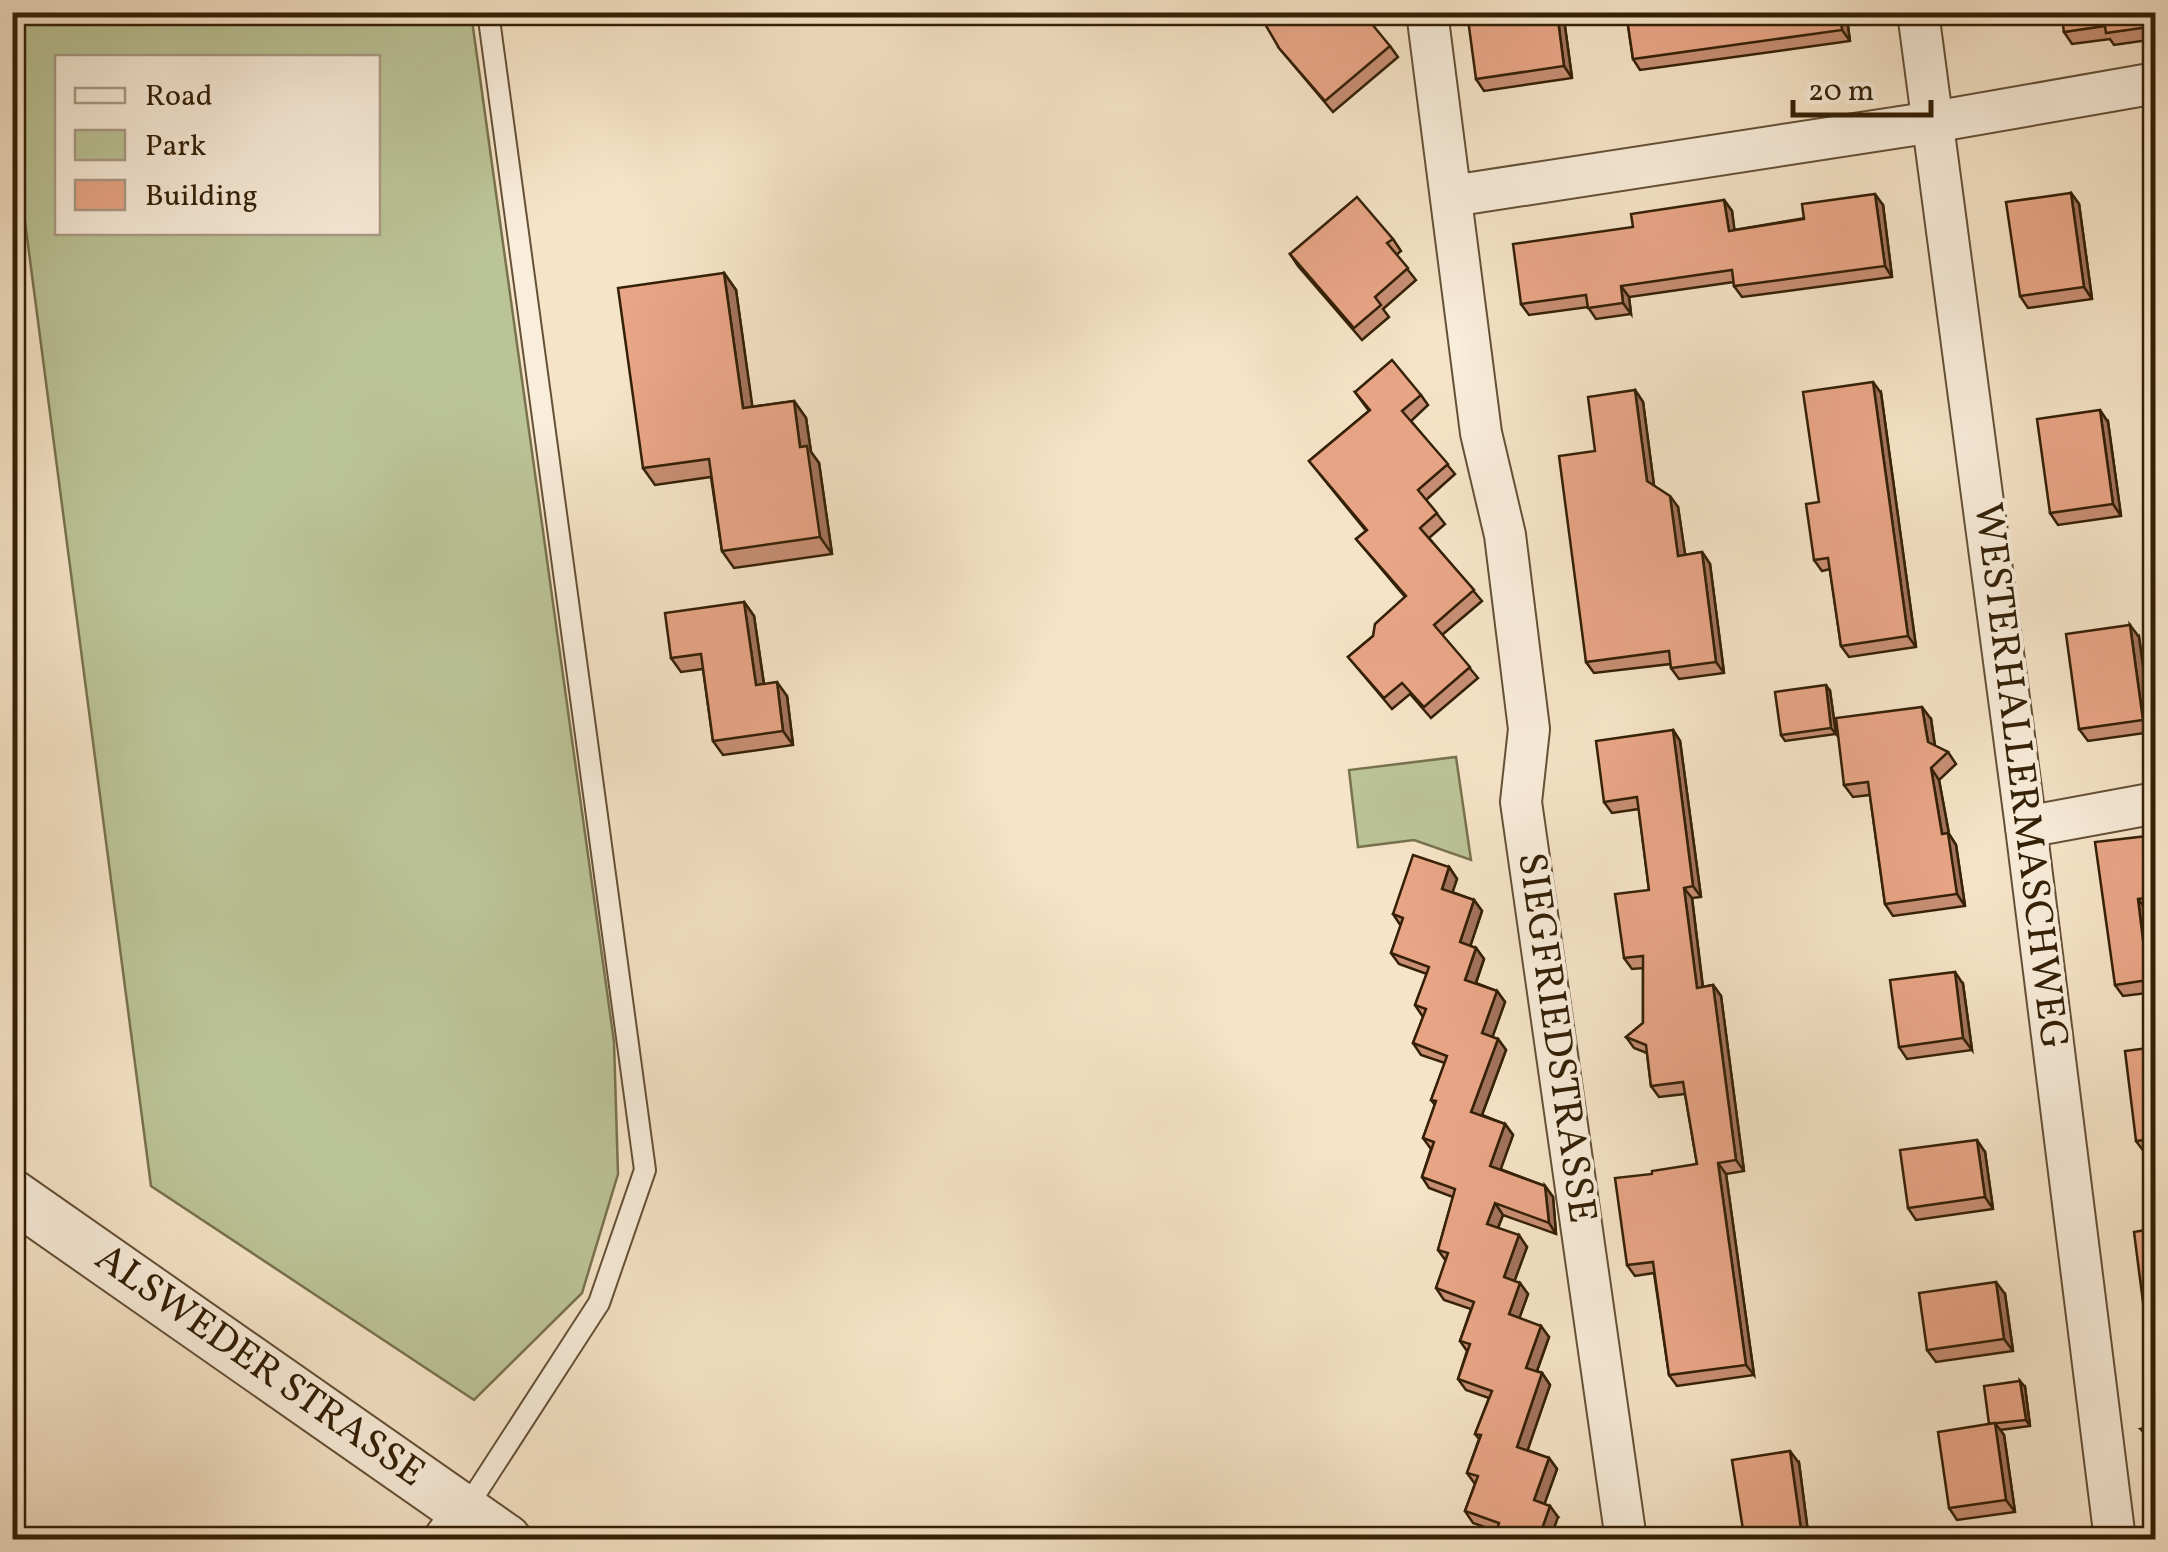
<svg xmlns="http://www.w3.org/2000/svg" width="2168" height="1552" font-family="Vollkorn,serif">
<rect width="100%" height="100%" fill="#f6e4c8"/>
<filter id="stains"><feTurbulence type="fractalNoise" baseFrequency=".002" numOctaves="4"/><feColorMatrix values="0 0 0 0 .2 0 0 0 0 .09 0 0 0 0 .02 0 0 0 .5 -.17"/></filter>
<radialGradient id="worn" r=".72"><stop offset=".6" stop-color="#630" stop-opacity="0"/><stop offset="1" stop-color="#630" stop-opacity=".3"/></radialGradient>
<!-- green -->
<g fill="#bbc497" stroke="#78724e" stroke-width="2.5" fill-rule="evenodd">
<path d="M12 13H471L614 1042 618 1174 582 1293 474 1400 151 1186 13 130ZM58 58H378V232H58Z"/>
<polygon points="1456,757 1471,860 1414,840 1358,847 1349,770"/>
</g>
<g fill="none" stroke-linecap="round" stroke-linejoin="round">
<defs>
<polyline id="service" points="465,1510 599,1303 645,1170 488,12"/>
<g id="minor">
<polyline points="1427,12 1481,433 1505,535 1529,729 1521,802 1626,1540"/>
<polyline points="1918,12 2026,827 2115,1540"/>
<polyline points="1452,196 1933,122 2156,83"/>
<polyline points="2026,827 2156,803"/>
<polyline points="443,1540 465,1510"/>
</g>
<polyline id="tertiary" points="12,1195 506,1540"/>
</defs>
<!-- service casing -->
<use href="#service" stroke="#645136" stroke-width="24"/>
<!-- minor casing -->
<use href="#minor" stroke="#645136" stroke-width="44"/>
<!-- tertiary casing -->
<use href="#tertiary" stroke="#645136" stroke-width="54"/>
<!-- service -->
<use href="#service" stroke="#f9eddb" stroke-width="20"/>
<!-- minor -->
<use href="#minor" stroke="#f9eddb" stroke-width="40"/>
<!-- tertiary -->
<use href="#tertiary" stroke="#f9eddb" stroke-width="50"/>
</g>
<!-- wall -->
<g fill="#c88f74" stroke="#342006" stroke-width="2.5">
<polygon points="294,12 323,12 296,16"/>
<polygon points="1563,12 1572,78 1484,91 1476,79"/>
<polygon points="1626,12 1846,12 1850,41 1640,70 1633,59"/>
<polygon points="2156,12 2156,39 2114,45 2110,39 2072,44 2064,32"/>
<polygon points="1390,46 1398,57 1333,112 1279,48"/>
<polygon points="2071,193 2079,204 2092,299 2028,308 2020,296"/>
<polygon points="1724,200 1732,211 1734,230 1883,205 1892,277 1742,297 1734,286 1734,282 1629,297 1631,314 1596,319 1588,307 1529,315 1521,304 1633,227"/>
<polygon points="1393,239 1401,251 1396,255 1416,280 1383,309 1389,317 1362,340 1298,266 1290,254"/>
<polygon points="724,273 736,290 752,407 794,401 806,418 811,452 819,463 832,554 734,568 722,551 711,477 655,485 643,468"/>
<polygon points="1635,390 1643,402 1654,486 1678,507 1685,555 1702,552 1710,564 1724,673 1679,679 1671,668 1671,664 1594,673 1586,662 1595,451"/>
<polygon points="1355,392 1421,395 1428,405 1411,421 1455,474 1426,500 1445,524 1429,538 1482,601 1442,635 1478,678 1431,718 1410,694 1392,709 1348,657 1373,636 1405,597 1356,539 1366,531 1309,461 1369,411"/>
<polygon points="1881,393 1916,647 1849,657 1841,646 1830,569 1822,571 1814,560 1819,502"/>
<polygon points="2108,422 2121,516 2058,525 2050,513"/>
<polygon points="744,602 754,616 764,684 787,696 793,745 723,755 713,741 703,669 681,672 671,658"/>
<polygon points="2139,637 2152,732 2088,741 2079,729"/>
<polygon points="1830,691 1836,734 1785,741 1781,735"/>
<polygon points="1931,719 1935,746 1948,752 1956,764 1939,780 1949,834 1956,845 1965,906 1893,916 1885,904 1870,795 1853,797 1844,785"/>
<polygon points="1673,730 1680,741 1701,897 1692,898 1703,987 1713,985 1721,996 1744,1171 1726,1174 1754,1375 1677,1386 1669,1375 1654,1273 1635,1276 1627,1265 1652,1174 1697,1164 1685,1094 1659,1097 1651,1086 1647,1053 1634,1048 1626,1037 1643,1023 1643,968 1632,969 1624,958 1649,890 1639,809 1612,813 1604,802"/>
<polygon points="2156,835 2156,909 2146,910 2156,992 2123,996 2115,985"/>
<polygon points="1449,867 1457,879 1452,892 1474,900 1482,911 1470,946 1476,948 1484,959 1476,983 1497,991 1505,1002 1492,1037 1498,1039 1506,1050 1482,1115 1505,1124 1513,1135 1500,1169 1545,1186 1553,1197 1556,1234 1503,1215 1498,1228 1527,1247 1514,1281 1528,1294 1519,1318 1549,1337 1537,1371 1542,1373 1550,1385 1527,1450 1549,1458 1557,1469 1544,1504 1558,1517 1496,1531 1473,1523 1465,1511 1475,1484 1467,1473 1479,1439 1475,1434 1489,1398 1466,1390 1458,1379 1467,1351 1460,1341 1471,1309 1444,1300 1436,1288 1446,1261 1438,1250 1453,1197 1429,1188 1422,1177 1431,1149 1423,1138 1435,1105 1431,1100 1445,1063 1421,1055 1413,1043 1423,1017 1415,1005 1427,974 1399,964 1391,953 1401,926 1393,914"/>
<polygon points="1963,984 1972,1050 1907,1059 1899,1047"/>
<polygon points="2156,1047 2156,1152 2145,1153 2136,1141"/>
<polygon points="1985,1152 1993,1209 1916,1220 1908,1208"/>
<polygon points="2156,1228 2156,1321 2152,1322 2144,1310"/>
<polygon points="2005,1294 2013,1351 1936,1362 1927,1350"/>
<polygon points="2025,1387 2030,1426 2000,1430 2004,1435 2015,1512 1957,1520 1949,1508 1989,1424"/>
<polygon points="2156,1427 2156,1445 2148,1440 2141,1429"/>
<polygon points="1799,1463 1809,1540 1746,1540 1744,1536"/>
</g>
<!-- shaded-wall -->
<g fill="#a3745e" stroke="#342006" stroke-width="2.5">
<polygon points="1557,12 1563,12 1572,78 1564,66"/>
<polygon points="1840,12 1846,12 1850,41 1842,30"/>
<polygon points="2071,193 2079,204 2092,299 2084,287"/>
<polygon points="1875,194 1883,205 1892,277 1885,266"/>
<polygon points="1724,200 1732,211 1736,241 1729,231"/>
<polygon points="724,273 736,290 755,425 743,408"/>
<polygon points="1621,286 1629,297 1631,314 1623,303"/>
<polygon points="1873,382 1881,393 1916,647 1908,636"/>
<polygon points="1635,390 1643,402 1655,493 1647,481"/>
<polygon points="794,401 806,418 811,452 819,463 832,554 820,537 800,447"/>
<polygon points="2100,410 2108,422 2121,516 2113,504"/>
<polygon points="1670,496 1678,507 1687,567 1678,556"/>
<polygon points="1702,552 1710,564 1724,673 1716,662"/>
<polygon points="744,602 754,616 766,699 756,685"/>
<polygon points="2130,625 2139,637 2152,732 2143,720"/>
<polygon points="777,682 787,696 793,745 783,731"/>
<polygon points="1826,685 1830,691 1836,734 1831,728"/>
<polygon points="1922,707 1931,719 1936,754 1928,742"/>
<polygon points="1673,730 1680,741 1701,897 1693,886"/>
<polygon points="1931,768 1939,780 1949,834 1956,845 1965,906 1957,894 1942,834"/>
<polygon points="1449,867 1457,879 1450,900 1442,889"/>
<polygon points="1684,888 1692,898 1704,998 1697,988"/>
<polygon points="2138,899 2146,910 2156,991 2148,980"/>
<polygon points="1474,900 1482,911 1468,953 1460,942"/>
<polygon points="1476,948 1484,959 1473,991 1465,980"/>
<polygon points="1955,972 1963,984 1972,1050 1963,1038"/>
<polygon points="1713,985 1721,996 1744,1171 1736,1160"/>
<polygon points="1497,991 1505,1002 1490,1044 1482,1033"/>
<polygon points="1498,1039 1506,1050 1479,1123 1471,1112"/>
<polygon points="1505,1124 1513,1135 1498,1177 1490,1166"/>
<polygon points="1977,1140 1985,1152 1993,1209 1985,1197"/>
<polygon points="1718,1163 1726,1174 1754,1375 1746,1365"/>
<polygon points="1545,1186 1553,1197 1556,1234 1549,1223"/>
<polygon points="1495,1203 1503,1215 1495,1235 1487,1224"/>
<polygon points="1519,1235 1527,1247 1512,1288 1504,1277"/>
<polygon points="1996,1282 2005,1294 2013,1351 2004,1339"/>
<polygon points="1520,1283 1528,1294 1517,1325 1509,1314"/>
<polygon points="1541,1326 1549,1337 1534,1379 1526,1368"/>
<polygon points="1542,1373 1550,1385 1525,1458 1517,1447"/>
<polygon points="2020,1381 2025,1387 2030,1426 2026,1420"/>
<polygon points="1995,1423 2004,1435 2015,1512 2006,1500"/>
<polygon points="1790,1451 1799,1463 1809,1540 1801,1529"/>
<polygon points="1549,1458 1557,1469 1542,1511 1534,1500"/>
<polygon points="1550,1506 1558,1517 1550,1540 1538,1540"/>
</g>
<!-- building -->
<g fill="#e9a687" stroke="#342006" stroke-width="2.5">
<polygon points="1279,12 1362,12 1390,46 1325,101 1279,48 1265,24"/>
<polygon points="1467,12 1557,12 1564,66 1476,79"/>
<polygon points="1626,12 1840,12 1842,30 1633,59"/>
<polygon points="2061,12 2156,12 2156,26 2106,33 2105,26 2064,32"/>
<polygon points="2071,193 2084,287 2020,296 2006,202"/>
<polygon points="1875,194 1885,266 1734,286 1732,270 1621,286 1623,303 1588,308 1586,295 1521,304 1513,244 1633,227 1631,214 1724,200 1729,231 1804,219 1802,204"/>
<polygon points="1357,197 1393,239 1387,243 1408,268 1375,297 1381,305 1354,328 1290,254"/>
<polygon points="724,273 743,408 794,401 800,447 807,446 820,537 722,551 709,459 643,468 618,288"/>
<polygon points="1392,360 1421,395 1402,411 1448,464 1418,490 1437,513 1420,528 1474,590 1434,625 1470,667 1424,707 1402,683 1384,698 1348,657 1373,636 1375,624 1406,596 1356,539 1367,530 1309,461 1370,410 1355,392"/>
<polygon points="1873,382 1908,636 1841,646 1828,558 1814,560 1806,504 1819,502 1803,392"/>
<polygon points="1635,390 1647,481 1670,496 1678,556 1702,552 1716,662 1671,668 1669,651 1586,662 1559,456 1595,451 1588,397"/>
<polygon points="2100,410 2113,504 2050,513 2037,419"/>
<polygon points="744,602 756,685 777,682 783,731 713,741 701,654 671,658 665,613"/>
<polygon points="2130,625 2143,720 2079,729 2066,634"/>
<polygon points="1826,685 1831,728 1781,735 1775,692"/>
<polygon points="1922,707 1928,742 1948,752 1931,768 1942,834 1948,833 1957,894 1885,904 1868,782 1844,785 1836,718"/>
<polygon points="1673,730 1693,886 1684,888 1697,988 1713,985 1736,1160 1718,1163 1746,1365 1669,1375 1653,1262 1627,1265 1615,1178 1652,1174 1652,1171 1697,1164 1683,1082 1651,1086 1646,1045 1626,1037 1643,1023 1643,956 1624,958 1615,894 1649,890 1637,797 1604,802 1596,741"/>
<polygon points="2156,835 2156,896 2138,899 2148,980 2115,985 2095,842"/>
<polygon points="1413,855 1449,867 1442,889 1474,900 1460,942 1476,948 1465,980 1497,991 1482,1033 1498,1039 1471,1112 1505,1124 1490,1166 1545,1186 1549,1223 1495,1203 1487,1224 1519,1235 1504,1277 1520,1283 1509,1314 1541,1326 1526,1368 1542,1373 1517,1447 1549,1458 1534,1500 1550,1506 1538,1540 1494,1540 1499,1523 1465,1511 1478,1476 1467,1473 1481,1435 1475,1434 1492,1391 1458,1379 1470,1344 1460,1341 1474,1302 1436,1288 1448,1253 1438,1250 1455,1189 1422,1177 1434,1142 1423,1138 1436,1101 1431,1100 1447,1056 1413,1043 1426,1009 1415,1005 1429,967 1391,953 1403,918 1393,914"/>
<polygon points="1955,972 1963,1038 1899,1047 1890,980"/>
<polygon points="2156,1047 2156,1139 2136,1141 2125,1051"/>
<polygon points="1977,1140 1985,1197 1908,1208 1900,1150"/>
<polygon points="2156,1228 2156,1309 2144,1310 2134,1232"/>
<polygon points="1996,1282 2004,1339 1927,1350 1919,1293"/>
<polygon points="2020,1381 2026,1420 1989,1424 1984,1386"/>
<polygon points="1995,1423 2006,1500 1949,1508 1938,1432"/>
<polygon points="2156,1427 2156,1439 2141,1429"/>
<polygon points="1790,1451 1801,1529 1744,1536 1732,1460"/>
</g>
<g text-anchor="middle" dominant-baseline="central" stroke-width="8" stroke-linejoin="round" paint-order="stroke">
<!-- street labels -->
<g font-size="40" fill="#342006" stroke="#f9eddb">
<text transform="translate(2019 776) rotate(83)">WESTERHALLERMASCHWEG</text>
<text transform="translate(1555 1038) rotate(82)">SIEGFRIEDSTRASSE</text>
<text transform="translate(259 1367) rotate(35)">ALSWEDER STRASSE</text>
</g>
</g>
<!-- margin -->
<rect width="2168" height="1552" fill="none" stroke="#f6e4c8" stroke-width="50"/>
<rect x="15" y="15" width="2138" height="1522" fill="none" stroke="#342006" stroke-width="5"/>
<rect x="25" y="25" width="2118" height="1502" fill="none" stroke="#342006" stroke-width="2.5"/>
<!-- legend -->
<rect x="55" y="55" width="325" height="180" fill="#f9eddb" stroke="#aa9b86" stroke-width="2.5"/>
<rect x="75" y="88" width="50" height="15" fill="#f9eddb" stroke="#aa9b86" stroke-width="2.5"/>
<text x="145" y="105" font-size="30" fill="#342006">Road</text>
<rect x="75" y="130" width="50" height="30" fill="#bbc497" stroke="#aa9b86" stroke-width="2.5"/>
<text x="145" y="155" font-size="30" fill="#342006">Park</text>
<rect x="75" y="180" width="50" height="30" fill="#e9a687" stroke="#aa9b86" stroke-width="2.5"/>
<text x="145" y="205" font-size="30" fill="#342006">Building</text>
<!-- scale -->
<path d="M1793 100v15h138v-15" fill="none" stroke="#342006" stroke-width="5"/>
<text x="1808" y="100" font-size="30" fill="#342006" stroke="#f9eddb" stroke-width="8" paint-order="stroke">20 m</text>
<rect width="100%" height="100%" filter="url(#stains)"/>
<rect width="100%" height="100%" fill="url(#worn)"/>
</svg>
